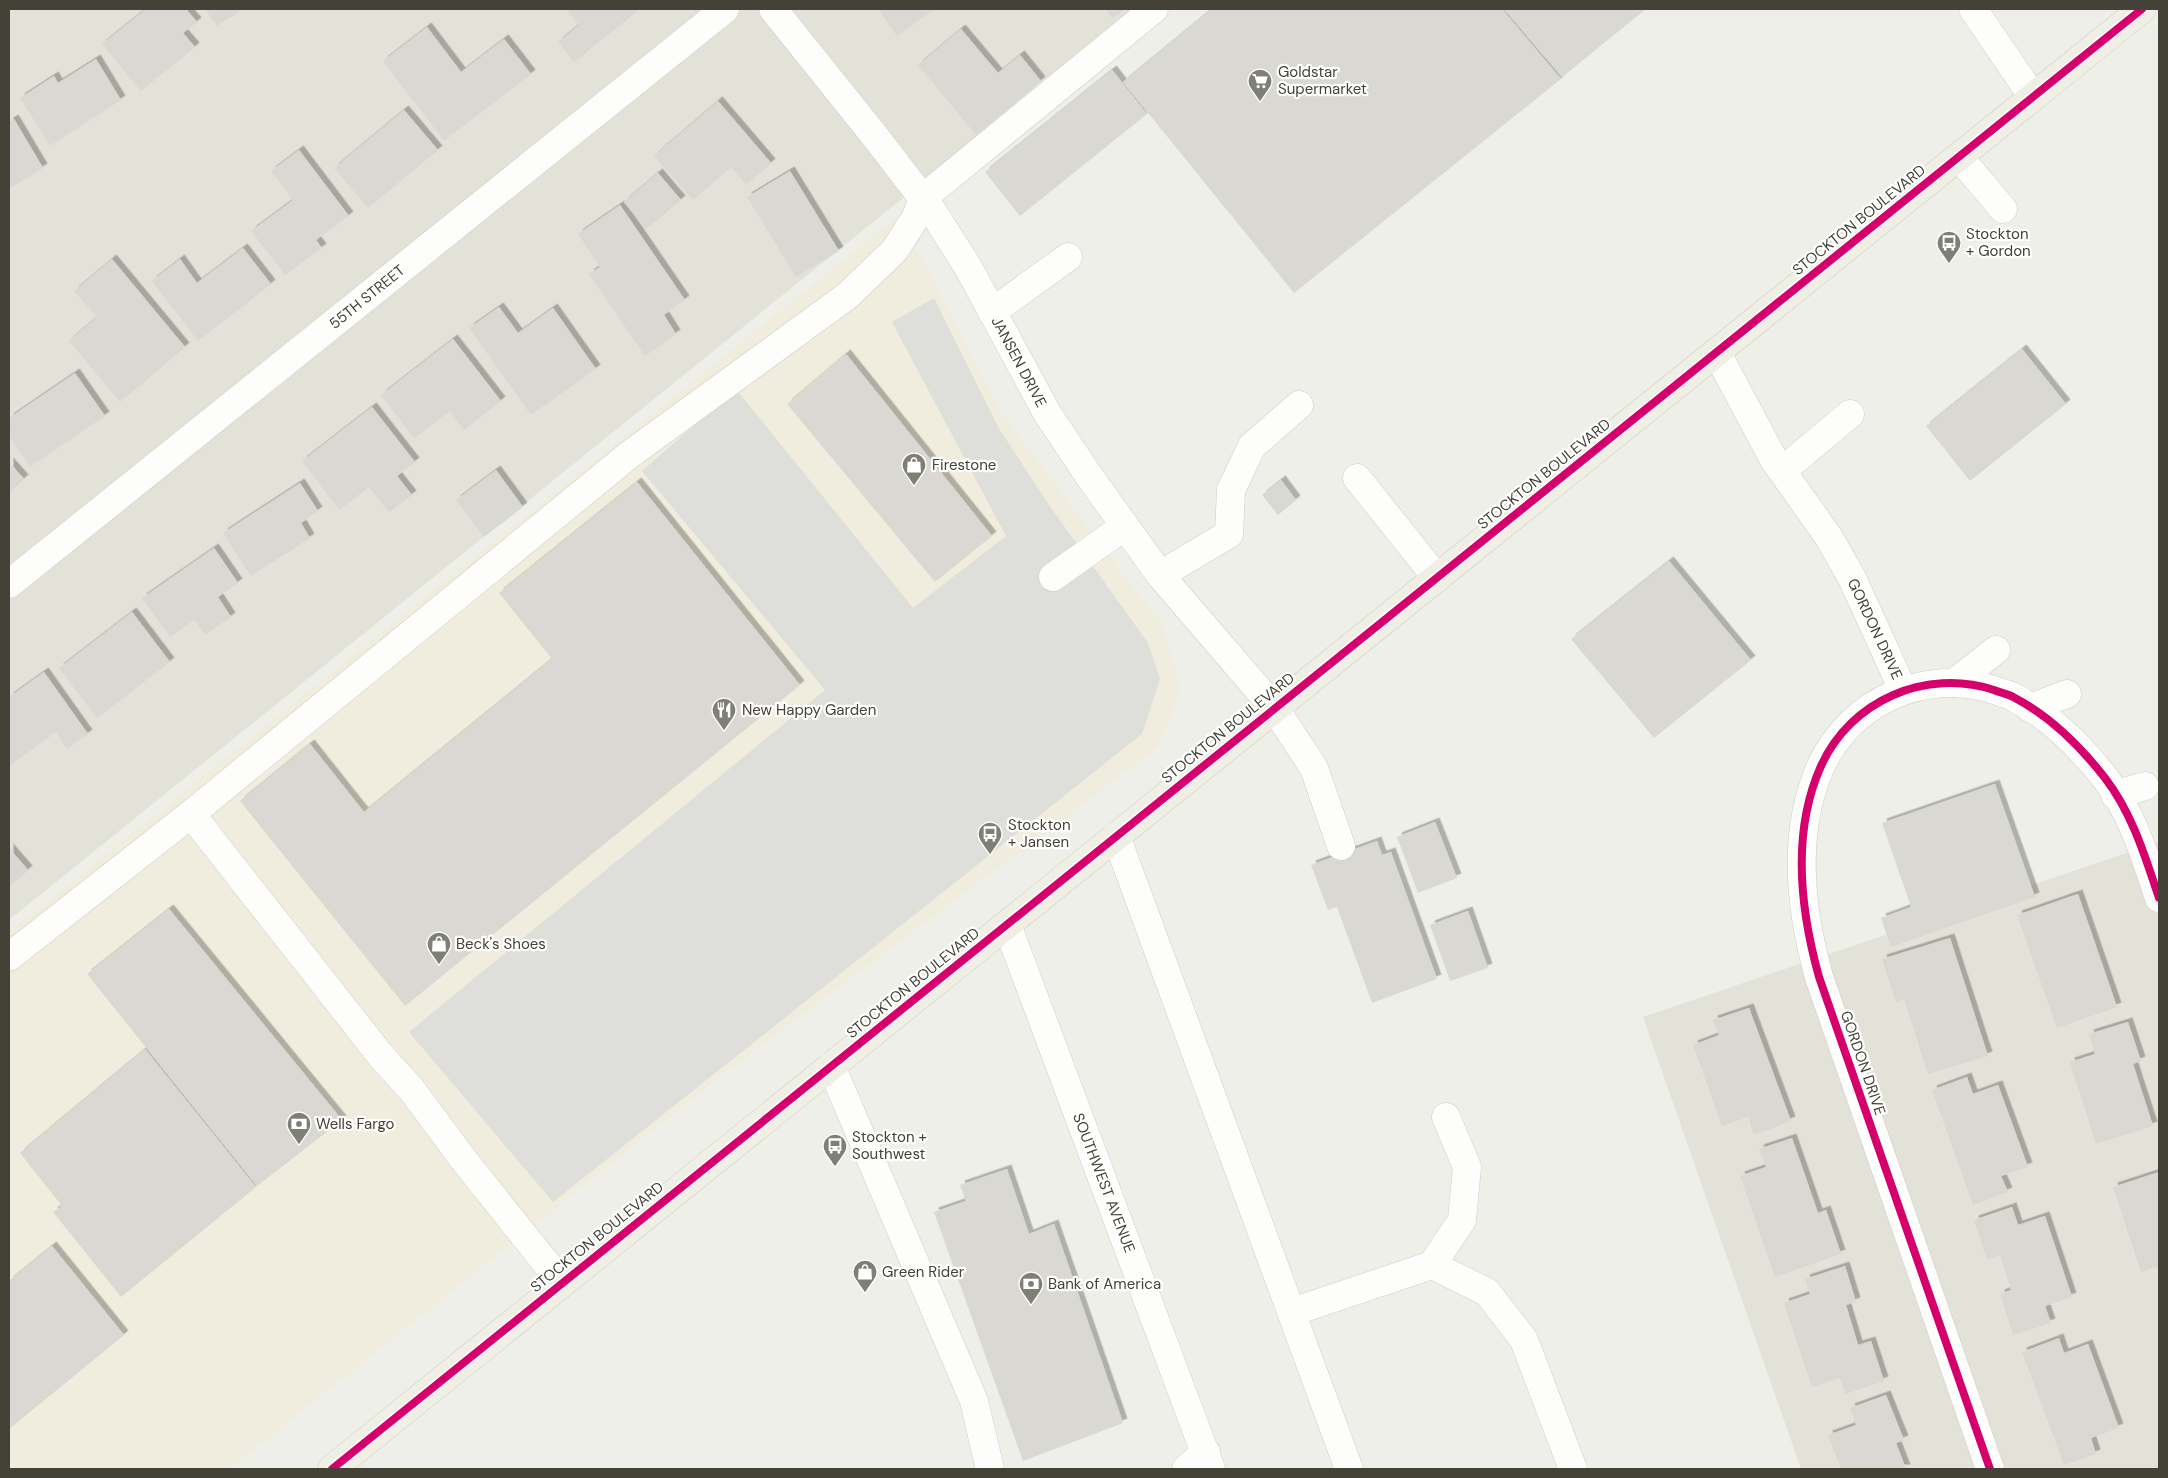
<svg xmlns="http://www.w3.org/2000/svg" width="2168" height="1478" font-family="'DM Sans',sans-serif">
<defs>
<filter id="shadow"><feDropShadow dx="4.5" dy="-4.5" stdDeviation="0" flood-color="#0004"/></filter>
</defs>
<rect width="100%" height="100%" fill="#efefea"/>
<!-- residential -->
<g fill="#e3e2d8">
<polygon points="9,9 1137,9 9,920"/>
<polygon points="2159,842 2159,1469 1801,1469 1643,1017"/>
</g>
<!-- commercial -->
<polygon fill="#f0edde" points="894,219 921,257 1003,415 1162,625 1181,689 1158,747 716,1080 229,1469 9,1469 9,932"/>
<!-- parking -->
<polygon fill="#dededa" points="934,298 998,427 1049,505 1148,643 1160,679 1142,734 553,1202 409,1032 825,690 642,471 736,389 913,608 1006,536 892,322"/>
<!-- building -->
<g fill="#d9d8d2" filter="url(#shadow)">
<polygon points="146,9 186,9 197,22 183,33 195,47 141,91 102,44"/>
<polygon points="205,9 243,9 217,26"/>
<polygon points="566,9 640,9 574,62 558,42 579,25"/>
<polygon points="878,9 935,9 897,36"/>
<polygon points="1106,9 1125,9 1112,18"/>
<polygon points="1212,9 1502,9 1561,79 1294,293 1123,82"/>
<polygon points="1504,9 1646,9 1562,77"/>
<polygon points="427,27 461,72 504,39 531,74 444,141 383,61"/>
<polygon points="961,29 998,73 1020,55 1041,81 976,135 918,65"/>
<polygon points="96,59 121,100 50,146 20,98 54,76 58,83"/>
<polygon points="1112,70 1147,114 1020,216 985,172"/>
<polygon points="718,101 771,163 746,185 731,167 693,200 654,156"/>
<polygon points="404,110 438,150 368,208 334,168"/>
<polygon points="14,119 43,168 9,189 9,122"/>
<polygon points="299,150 349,216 316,240 322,248 285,275 251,231 293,200 271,171"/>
<polygon points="790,171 839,251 796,277 747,197"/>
<polygon points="658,173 681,200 646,229 624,202"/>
<polygon points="620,205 685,300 664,315 676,334 645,356 589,274 600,267 578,234"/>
<polygon points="243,248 271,284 198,341 152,281 180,259 197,283"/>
<polygon points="112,259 185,347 120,402 69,341 97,317 74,291"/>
<polygon points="499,307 518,333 553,308 596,369 531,415 469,328"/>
<polygon points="453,339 501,401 464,430 450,411 414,438 381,395"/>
<polygon points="2022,349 2066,404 1970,481 1926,426"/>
<polygon points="846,354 992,536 935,582 787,404"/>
<polygon points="75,373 105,416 30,467 9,436 9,418"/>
<polygon points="372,407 415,462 397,476 412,495 389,512 369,487 339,510 302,461"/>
<polygon points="9,462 24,479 9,492"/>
<polygon points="496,470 523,507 484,537 456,500"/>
<polygon points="1281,480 1296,500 1278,515 1262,495"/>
<polygon points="637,482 800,685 405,1006 240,801 310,744 364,812 552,659 499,593"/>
<polygon points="300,483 318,511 301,523 310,538 251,576 223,533"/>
<polygon points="214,548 238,583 218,597 231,617 205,635 194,620 170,637 142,598"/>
<polygon points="1669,561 1751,660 1654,738 1571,639"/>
<polygon points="132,612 170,662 97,718 59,668"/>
<polygon points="44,672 88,734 67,749 56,732 9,766 9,697"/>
<polygon points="1995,784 2035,897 1891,947 1881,918 1911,907 1882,823"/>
<polygon points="1435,822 1457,878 1418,893 1397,837"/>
<polygon points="1377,841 1382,855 1391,852 1437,979 1372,1003 1337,907 1328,910 1311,865"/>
<polygon points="9,848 28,870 9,887"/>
<polygon points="2078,894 2117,1007 2057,1028 2017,915"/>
<polygon points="169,909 342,1120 257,1186 87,974"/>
<polygon points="1468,911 1488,968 1450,981 1430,925"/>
<polygon points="1950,938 1988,1056 1928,1074 1904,999 1896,1002 1882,959"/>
<polygon points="1749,1008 1791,1121 1754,1135 1748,1117 1722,1126 1693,1045 1719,1035 1713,1020"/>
<polygon points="2128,1022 2141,1061 2133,1064 2153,1126 2096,1144 2070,1062 2095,1054 2089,1034"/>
<polygon points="145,1049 256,1187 121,1297 53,1212 62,1206 20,1153"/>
<polygon points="1967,1077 1973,1094 1998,1085 2028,1167 2001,1176 2008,1192 1973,1205 1932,1090"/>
<polygon points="1792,1138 1818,1213 1826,1210 1841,1254 1775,1277 1740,1176 1766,1167 1759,1149"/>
<polygon points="1007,1169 1029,1234 1054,1224 1123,1423 1023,1461 934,1212 966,1201 960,1185"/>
<polygon points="2159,1172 2159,1266 2141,1272 2113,1187"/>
<polygon points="2012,1207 2018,1225 2045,1216 2072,1297 2045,1306 2051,1323 2013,1335 2000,1294 2011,1290 2000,1255 1987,1260 1974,1220"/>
<polygon points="52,1246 124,1335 9,1429 9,1281"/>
<polygon points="1845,1266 1856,1302 1846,1305 1858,1345 1871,1341 1884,1381 1845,1394 1840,1378 1812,1387 1784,1303 1810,1294 1805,1279"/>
<polygon points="2059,1338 2064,1353 2088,1344 2119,1428 2091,1438 2096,1454 2064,1465 2022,1352"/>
<polygon points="1886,1395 1904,1440 1896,1443 1906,1469 1841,1469 1828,1435 1856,1425 1850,1408"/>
</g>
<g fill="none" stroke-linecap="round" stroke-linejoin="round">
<defs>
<g id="minor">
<polyline points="773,9 874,135 931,209 968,267 1047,413 1089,476 1160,575 1275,709 1314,768 1341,846"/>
<polyline points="1973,9 2033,97"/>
<polyline points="1959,157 2003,209"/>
<polyline points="992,312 1068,257"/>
<polyline points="1717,353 1774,460 1828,536 1852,578 1903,690"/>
<polyline points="1782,471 1850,414"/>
<polyline points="1357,478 1437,578"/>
<polyline points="1160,575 1229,534 1231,490 1252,446 1299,405"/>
<polyline points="1053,577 1125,526"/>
<polyline points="9,584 725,9"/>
<polyline points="1954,683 1996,650"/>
<polyline points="2030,708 2067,694"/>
<polyline points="2115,795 2145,786"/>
<polyline points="191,814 381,1056 412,1090 463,1159 562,1283"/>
<polyline points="1116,836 1349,1469"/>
<polyline points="1007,925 1211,1469"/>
<polyline points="9,957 191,814 629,455 847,296 894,251 916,217 923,198 1154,9"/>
<polyline points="831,1066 974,1401 990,1469"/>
<polyline points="1432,1265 1487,1292 1524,1340 1573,1469"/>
<polyline points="1292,1312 1432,1265 1462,1220 1467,1167 1446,1117"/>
<polyline points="1186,1469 1206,1452"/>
<path d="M1990 1469 1819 977C1800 909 1791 833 1821 766 1851 700 1926 668 1994 690 2001 693 2009 694 2015 698 2051 717 2080 746 2105 778 2132 813 2145 856 2159 898"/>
</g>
<polyline id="major" points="332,1469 2142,9"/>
</defs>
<!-- minor casing -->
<use href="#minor" stroke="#cdcdc8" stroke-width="29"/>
<!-- major casing -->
<use href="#major" stroke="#cfcdba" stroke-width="29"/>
<!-- minor -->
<use href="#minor" stroke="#fdfdfc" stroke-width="28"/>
<!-- major -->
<use href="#major" stroke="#efefe5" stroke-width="28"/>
<defs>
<g id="cycleway">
<polyline points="332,1469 2142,9"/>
<path d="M1990 1469 1819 977C1800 909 1791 833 1821 766 1851 700 1926 668 1994 690 2001 693 2009 694 2015 698 2051 717 2080 746 2105 778 2132 813 2145 856 2159 898"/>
</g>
</defs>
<!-- cycleway casing -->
<use href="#cycleway" stroke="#fff" stroke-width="11"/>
<!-- cycleway -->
<use href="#cycleway" stroke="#d6006c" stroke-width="8"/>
</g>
<!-- icons -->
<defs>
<symbol id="supermarket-pin" viewBox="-11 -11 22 30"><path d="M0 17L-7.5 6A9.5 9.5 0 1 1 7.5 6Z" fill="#807f76" stroke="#fff"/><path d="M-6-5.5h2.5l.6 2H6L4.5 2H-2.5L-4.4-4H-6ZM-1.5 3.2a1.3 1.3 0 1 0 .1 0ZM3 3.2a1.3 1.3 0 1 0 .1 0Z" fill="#fff"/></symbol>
<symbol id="bus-pin" viewBox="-11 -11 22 30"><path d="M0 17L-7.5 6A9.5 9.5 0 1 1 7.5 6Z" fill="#807f76" stroke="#fff"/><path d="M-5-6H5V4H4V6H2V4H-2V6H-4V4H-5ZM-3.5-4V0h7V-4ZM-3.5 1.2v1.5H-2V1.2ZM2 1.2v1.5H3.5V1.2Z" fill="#fff"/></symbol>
<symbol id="shop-pin" viewBox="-11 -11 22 30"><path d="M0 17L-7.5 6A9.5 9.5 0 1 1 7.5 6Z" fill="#807f76" stroke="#fff"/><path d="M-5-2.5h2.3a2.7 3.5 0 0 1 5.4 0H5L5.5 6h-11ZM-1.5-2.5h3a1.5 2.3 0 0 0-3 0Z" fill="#fff"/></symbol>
<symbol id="restaurant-pin" viewBox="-11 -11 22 30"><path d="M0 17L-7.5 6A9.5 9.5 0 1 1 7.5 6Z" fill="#807f76" stroke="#fff"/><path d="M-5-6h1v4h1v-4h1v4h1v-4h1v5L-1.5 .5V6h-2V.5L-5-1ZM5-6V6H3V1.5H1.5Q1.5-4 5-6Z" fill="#fff"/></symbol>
<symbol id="bank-pin" viewBox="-11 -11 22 30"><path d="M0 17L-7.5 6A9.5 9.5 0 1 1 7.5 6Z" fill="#807f76" stroke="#fff"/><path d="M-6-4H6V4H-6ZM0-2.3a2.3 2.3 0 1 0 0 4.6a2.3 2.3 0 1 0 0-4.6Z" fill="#fff"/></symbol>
</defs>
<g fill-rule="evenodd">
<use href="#supermarket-pin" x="1246" y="67" width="28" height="38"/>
<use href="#bus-pin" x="1935" y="229" width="28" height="38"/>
<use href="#shop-pin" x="900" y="451" width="28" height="38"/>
<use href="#restaurant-pin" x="710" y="696" width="28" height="38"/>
<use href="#bus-pin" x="976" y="820" width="28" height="38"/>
<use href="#shop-pin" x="425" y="930" width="28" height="38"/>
<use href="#bank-pin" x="285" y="1110" width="28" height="38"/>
<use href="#bus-pin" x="821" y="1132" width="28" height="38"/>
<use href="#shop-pin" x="851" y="1258" width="28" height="38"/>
<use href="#bank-pin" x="1017" y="1270" width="28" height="38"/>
</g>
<g text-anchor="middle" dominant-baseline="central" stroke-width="4.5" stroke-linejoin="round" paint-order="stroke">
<!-- poi labels -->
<g font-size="15" fill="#444237" stroke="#fff" text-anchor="start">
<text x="1278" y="72">Goldstar<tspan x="1278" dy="17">Supermarket</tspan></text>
<text x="1966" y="234">Stockton<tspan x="1966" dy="17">+ Gordon</tspan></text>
<text x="932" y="465">Firestone</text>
<text x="742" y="710">New Happy Garden</text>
<text x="1008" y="825">Stockton<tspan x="1008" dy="17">+ Jansen</tspan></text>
<text x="456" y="944">Beck's Shoes</text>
<text x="316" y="1124">Wells Fargo</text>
<text x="852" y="1137">Stockton +<tspan x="852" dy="17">Southwest</tspan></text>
<text x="882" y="1272">Green Rider</text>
<text x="1048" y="1284">Bank of America</text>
</g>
<!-- street labels -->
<g font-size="15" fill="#444237" stroke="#fff">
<text transform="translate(1859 220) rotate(-39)">STOCKTON BOULEVARD</text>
<text transform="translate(367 297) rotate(-39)">55TH STREET</text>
<text transform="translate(1019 362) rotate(62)">JANSEN DRIVE</text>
<text transform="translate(1544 474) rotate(-39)">STOCKTON BOULEVARD</text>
<text transform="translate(1875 629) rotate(65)">GORDON DRIVE</text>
<text transform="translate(1228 728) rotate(-39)">STOCKTON BOULEVARD</text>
<text transform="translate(913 983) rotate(-39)">STOCKTON BOULEVARD</text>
<text transform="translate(1863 1063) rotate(71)">GORDON DRIVE</text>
<text transform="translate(1104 1183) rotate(69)">SOUTHWEST AVENUE</text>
<text transform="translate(597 1237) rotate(-39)">STOCKTON BOULEVARD</text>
</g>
</g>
<!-- border -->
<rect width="2168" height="1478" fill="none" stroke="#444237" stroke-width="20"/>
</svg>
